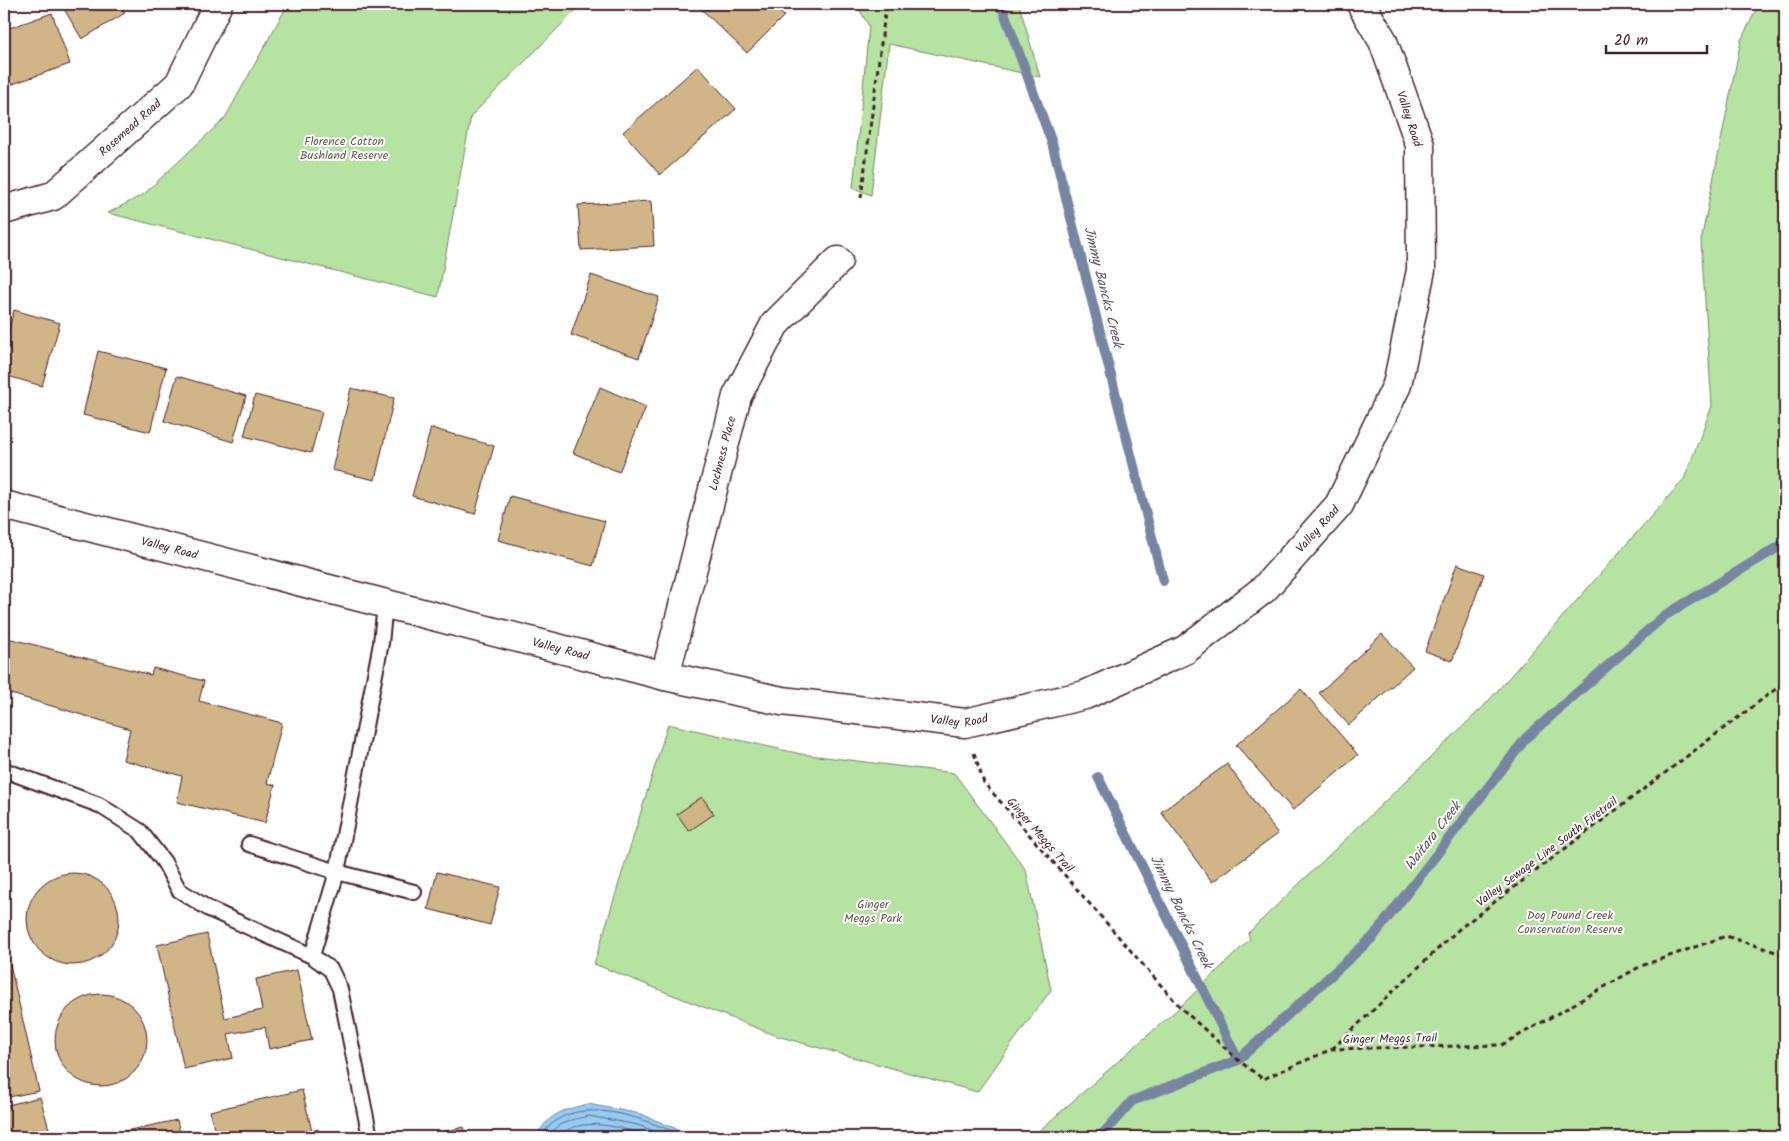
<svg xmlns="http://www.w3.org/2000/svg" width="1789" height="1141" font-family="Kalam,sans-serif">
<rect width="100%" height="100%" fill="#fff"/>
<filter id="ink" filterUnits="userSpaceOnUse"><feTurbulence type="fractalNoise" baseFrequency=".02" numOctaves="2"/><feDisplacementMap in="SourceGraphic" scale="10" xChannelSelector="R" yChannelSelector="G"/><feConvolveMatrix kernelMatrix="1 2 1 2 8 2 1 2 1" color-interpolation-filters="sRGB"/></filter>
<g filter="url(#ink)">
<!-- green -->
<g fill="#b5e3a2" stroke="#808166">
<polygon points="288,4 582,4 471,116 438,297 108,213 144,194 225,118"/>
<polygon points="856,4 1019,4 1040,77 889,44 871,195 853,188 869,26"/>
<polygon points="1759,4 1785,4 1785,1137 1032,1137 1180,1007 1250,939 1248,933 1483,707 1684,479 1712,406 1701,241 1741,40"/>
<polygon points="668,724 801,754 954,773 1026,870 1051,990 977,1092 777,1036 594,964"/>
</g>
<!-- water -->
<path fill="#93cbf2" stroke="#7686a2" d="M588 1104 641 1114 696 1137H536C549 1113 563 1110 588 1104Z"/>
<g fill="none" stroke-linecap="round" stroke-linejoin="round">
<!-- shore -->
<g stroke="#67647b" stroke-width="1">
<path d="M541 1137C569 1088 646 1119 685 1137"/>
<polyline points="548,1137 559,1125 571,1120 589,1116 638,1125 670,1137"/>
<path d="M558 1137C579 1114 624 1128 650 1137"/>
</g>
<!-- stream -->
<g stroke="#7686a2" stroke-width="10">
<polyline points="1001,4 1052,143 1163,581"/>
<polyline points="1098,777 1238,1060"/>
<polyline points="1100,1137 1132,1101 1238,1060 1373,937 1526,738 1664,616 1785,543"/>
</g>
</g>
<!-- building -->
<g fill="#d0b686" stroke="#4a1f2b">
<polygon points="61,4 120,4 125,13 82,39"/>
<polygon points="696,4 771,4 784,16 747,53"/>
<polygon points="52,13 70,64 4,87 4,30"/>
<polygon points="698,66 736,109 660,175 623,132"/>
<polygon points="651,201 654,246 581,250 578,205"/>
<polygon points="591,275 659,297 639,358 571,335"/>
<polygon points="14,310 60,323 42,386 4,375 4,348"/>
<polygon points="98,351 166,368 150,432 83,415"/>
<polygon points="177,376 246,396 233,442 164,421"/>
<polygon points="600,387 646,407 619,472 573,453"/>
<polygon points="351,388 394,398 375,480 332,470"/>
<polygon points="255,395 322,412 311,453 244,436"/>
<polygon points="431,428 494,446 475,514 412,496"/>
<polygon points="510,496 605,521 593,566 498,540"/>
<polygon points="1457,564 1484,574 1452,661 1425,651"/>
<polygon points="1382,634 1413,667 1349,725 1319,693"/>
<polygon points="4,637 151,675 153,668 204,681 199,701 282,723 267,783 275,785 265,823 177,802 182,776 123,760 130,729 4,692"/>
<polygon points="1301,689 1358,755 1293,810 1236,745"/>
<polygon points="1227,764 1278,834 1212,882 1161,812"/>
<polygon points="702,797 714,814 689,831 677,814"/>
<polygon points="437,872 500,887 490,925 428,909"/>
<circle cx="73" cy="919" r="46"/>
<polygon points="207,934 225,1018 262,1010 256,979 297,970 312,1040 269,1049 265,1027 228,1034 233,1058 184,1069 157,945"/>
<polygon points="4,938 39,1091 4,1098"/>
<circle cx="101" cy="1040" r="46"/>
<polygon points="302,1090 312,1131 282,1137 216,1137 210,1111"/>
<polygon points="40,1097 51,1136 44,1137 4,1137 4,1106"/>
<polygon points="177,1120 181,1137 97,1137"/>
<polygon points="464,1127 467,1137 433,1137 433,1134"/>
<polygon points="318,1129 320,1137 282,1137 312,1131"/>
</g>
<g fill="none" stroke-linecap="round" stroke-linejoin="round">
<defs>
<g id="service">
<polyline points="4,770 99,805 140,831 164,862 179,890 209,909 312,956 331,970 340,989 370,1137"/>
<polyline points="249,844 337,872 414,892"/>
<polyline points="312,956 337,872 381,643 385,604"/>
</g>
<g id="minor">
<path id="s1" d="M4 210 53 196 179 84 218 4"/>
<path id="s2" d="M4 505 665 676 782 701 965 723 1085 695 1185 650 1264 589 1339 505 1397 385 1421 270 1420 145 1383 41 1361 4"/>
<path id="s3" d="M665 676 737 396 775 324 838 261"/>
</g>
</defs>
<!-- service casing -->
<use href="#service" stroke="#4a1f2b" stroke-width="18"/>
<!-- minor casing -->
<use href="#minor" stroke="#4a1f2b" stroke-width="31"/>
<!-- path -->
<g stroke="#4a1f2b" stroke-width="3" stroke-dasharray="5 4" stroke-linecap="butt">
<polyline points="861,198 886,5"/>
<polyline points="974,753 984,783 1180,1007 1238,1060 1263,1079 1332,1049 1502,1045 1641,966 1726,936 1785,955"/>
<polyline points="1332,1049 1459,929 1785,682"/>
</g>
<!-- service -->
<use href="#service" stroke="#fff" stroke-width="14"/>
<!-- minor -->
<use href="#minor" stroke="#fff" stroke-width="28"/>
</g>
</g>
<g text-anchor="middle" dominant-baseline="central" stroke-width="4" stroke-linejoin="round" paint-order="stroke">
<!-- street labels -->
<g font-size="12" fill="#4a1f2b" stroke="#fff">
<text transform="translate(1409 119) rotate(72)">Valley Road</text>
<text stroke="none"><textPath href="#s1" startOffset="154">Rosemead Road</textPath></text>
<text stroke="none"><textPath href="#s3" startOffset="230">Lochness Place</textPath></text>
<text stroke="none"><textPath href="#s2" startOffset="1400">Valley Road</textPath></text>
<text stroke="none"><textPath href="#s2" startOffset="171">Valley Road</textPath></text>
<text stroke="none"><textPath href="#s2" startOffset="575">Valley Road</textPath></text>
<text stroke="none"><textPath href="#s2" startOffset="981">Valley Road</textPath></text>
<text transform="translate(1040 835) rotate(49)">Ginger Meggs Trail</text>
<text transform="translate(1547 852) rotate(-37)">Valley Sewage Line South Firetrail</text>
<text transform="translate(1390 1039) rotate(-1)">Ginger Meggs Trail</text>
</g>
<!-- park labels -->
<g font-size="12" fill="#6a5a4f" stroke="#fff">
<text x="344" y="141">Florence Cotton<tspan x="344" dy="14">Bushland Reserve</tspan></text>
<text x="873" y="904">Ginger<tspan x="873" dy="14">Meggs Park</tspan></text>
<text x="1570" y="915">Dog Pound Creek<tspan x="1570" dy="14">Conservation Reserve</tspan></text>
</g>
<!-- water labels -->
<g font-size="14" font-style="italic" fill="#605367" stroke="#fff">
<text transform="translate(1103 287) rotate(76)">Jimmy Bancks Creek</text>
<text transform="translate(1433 836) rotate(-52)">Waitara Creek</text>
<text transform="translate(1181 912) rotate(64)">Jimmy Bancks Creek</text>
</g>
</g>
<!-- margin -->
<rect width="1789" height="1141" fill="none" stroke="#fff" stroke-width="20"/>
<rect x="10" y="10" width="1769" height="1121" fill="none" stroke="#4a1f2b" stroke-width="2" filter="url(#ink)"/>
<!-- scale -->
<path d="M1606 45v8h101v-8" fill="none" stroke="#4a1f2b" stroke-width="2.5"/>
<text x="1614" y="45" font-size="15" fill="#4a1f2b" stroke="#ffffff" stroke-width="4" paint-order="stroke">20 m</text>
</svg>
